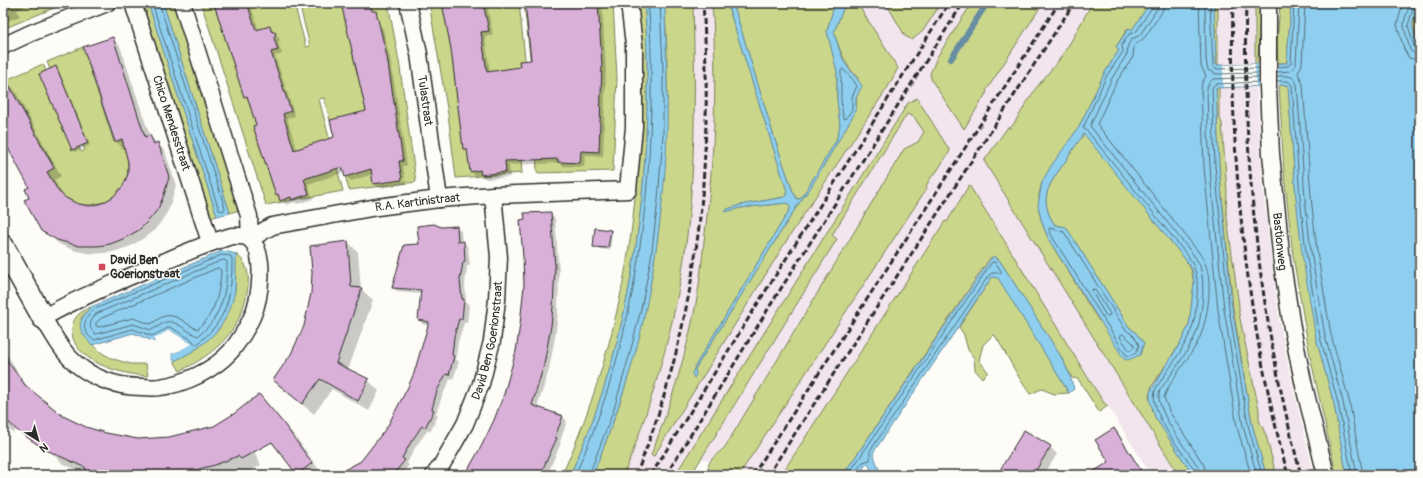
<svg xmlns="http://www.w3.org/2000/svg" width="1423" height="478" font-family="Pangolin,sans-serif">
<rect width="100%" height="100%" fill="#fdfcf7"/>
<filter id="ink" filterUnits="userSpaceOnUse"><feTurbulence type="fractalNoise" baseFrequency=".025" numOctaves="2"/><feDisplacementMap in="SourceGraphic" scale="8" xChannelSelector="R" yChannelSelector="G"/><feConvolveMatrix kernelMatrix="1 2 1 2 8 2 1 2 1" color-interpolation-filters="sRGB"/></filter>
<g filter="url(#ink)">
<!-- built -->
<polygon fill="#f2e5ed" points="676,3 1258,3 1256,86 1263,187 1269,242 1279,319 1291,379 1314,475 1151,475 1108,406 1099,412 1078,379 1072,378 1069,373 990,258 843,475 730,475 695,453 681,475 604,475"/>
<!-- green -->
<g fill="#cad68a" stroke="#7a805a">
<polygon points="3,3 66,3 3,29"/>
<polygon points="142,3 148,3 217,216 207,219 142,15 147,13"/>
<polygon points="163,3 169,3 170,6 176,4 242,209 230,213"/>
<polygon points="201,3 294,3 306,47 310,46 299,3 388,3 399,61 416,182 349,190 324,98 319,99 343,191 266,205"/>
<polygon points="429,3 519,3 528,86 521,160 522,173 456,178 448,114"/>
<polygon points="524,3 613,3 617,78 613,171 537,173 534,92"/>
<path d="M636 3H644C648 36 647 70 647 103 645 230 624 359 570 475H562C605 379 632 272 637 167 638 149 637 130 637 112 637 76 637 39 636 3Z"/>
<path d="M664 3H693C695 78 696 152 688 227 679 312 655 395 624 475H592C645 355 667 224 667 94 667 64 667 33 664 3Z"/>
<path d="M712 3H727L787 191V195L785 197 740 205 725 210V212L740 208 787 203 790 205V209L695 366 693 373H695V369L797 206 811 187 839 139 856 108 858 78C844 64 840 51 834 32L845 4 844 3H857L898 68 888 87 787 240 654 456 651 455C671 404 687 352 697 298 700 280 702 260 704 241 714 163 718 82 712 3Z"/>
<polygon points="733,3 835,3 827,31 837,71 837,99 840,126 836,141 802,197 799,199 796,198 793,192 774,137"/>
<polygon points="886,3 941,3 923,31 912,40 905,36"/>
<polygon points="972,3 1043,3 986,91 987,92 964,129 932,81 930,74 937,57"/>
<path d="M1092 3H1150L1132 30 1128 28 1116 47 1119 50 1104 74 1079 127 1046 175 1042 182 1039 195V211L1042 223 1049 240 1098 320 1144 344 1136 333 1129 327 1066 227 1055 225C1037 199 1049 184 1065 162 1071 153 1077 143 1084 133L1185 259 1191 269 1194 283 1189 325 1182 340 1152 386 1149 396 1155 417 1193 475H1179L984 161 1008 127 1010 128 1013 125 1036 88 1059 60 1073 38Z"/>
<polygon points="1214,3 1218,3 1218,65 1216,65"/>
<polygon points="1255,3 1260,3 1258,63 1255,64"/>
<polygon points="1280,3 1291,3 1287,63 1278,63 1277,43"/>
<polygon points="1419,3 1420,3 1420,52 1412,25"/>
<path d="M83 47 114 142 122 139C125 149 129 159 128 170 126 199 91 214 67 199 57 193 53 182 47 172L54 167 6 80 43 64 81 152 85 150 47 62Z"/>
<polygon points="1279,85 1288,85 1296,198 1313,315 1316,338 1334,404 1345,466 1348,475 1338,475 1335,469 1310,356 1293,256 1284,173"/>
<polygon points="1216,87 1219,87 1219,117 1222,123 1227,191 1226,210 1239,306 1239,314 1259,410 1259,420 1266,435 1276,475 1266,475 1252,424 1233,308 1219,166"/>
<path d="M917 98 950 151 935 174 934 173 926 186 927 188 739 475H710C703 462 717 455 725 447L904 149 918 142 924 132 914 117 907 114 832 235 837 239 691 475H675L908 103Z"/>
<path d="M969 185C1016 257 1058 331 1104 403L1108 406 1099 412 1078 379 1072 378 1060 355 1000 261 996 257 990 258 843 475H781L945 221 947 222Z"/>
<path d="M236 254C248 263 249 274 248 287 242 330 218 352 180 371L174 361 198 348 219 329 235 290Z"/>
<path d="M992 277H998L1069 393 1054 394 1042 389 1030 394C1016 375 1007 354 994 334L983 345 979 360 988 372 982 378 975 370 974 358 968 350 964 335 959 327Z"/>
<path d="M91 307 81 318 85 337 102 353 113 359 131 364H146L148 376C123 375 69 361 72 328 73 317 81 311 91 307Z"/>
</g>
<!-- water -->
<g fill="#8ecfef" stroke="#668da1">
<polygon points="148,3 163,3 230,213 217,216"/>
<path d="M644 3H664L665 9C666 51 668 92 667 134 665 192 657 251 646 308 635 363 616 415 596 467L592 475H570C624 359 645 230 647 103 647 70 648 36 644 3Z"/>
<path d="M727 3H733L774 137 793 192 797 199H800L802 197 836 141 840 126 837 99V72L827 31 835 3H844L845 4 834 32C837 42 840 54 845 63 850 72 857 77 862 86L856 98V108L853 116 811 187 797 206 695 369 696 375 694 378 692 374 695 366 790 209V205L787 203 740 208 725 212V210L740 205 785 197 787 195V191Z"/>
<path d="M1150 3H1214L1216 65 1287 63 1291 3H1419L1412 25 1420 52V475H1348L1345 466 1334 404 1316 338 1302 253 1296 198 1288 85 1216 88 1219 166 1232 308 1252 424 1266 475H1193L1155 417 1150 401V392L1182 340 1189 325 1194 283 1192 269 1185 259 1084 134C1077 143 1071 153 1065 162 1049 184 1037 199 1055 225L1066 227 1129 327 1136 333 1144 343 1140 355 1128 360 1124 359 1049 240 1042 223 1038 205 1042 182 1051 166 1079 127 1104 74 1119 50 1116 47 1129 28 1132 30Z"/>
<path d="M222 251 228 252 236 254C236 266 236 277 235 289 230 325 206 347 174 361L171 354 179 351 191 344 169 330 154 340 155 342 133 333 92 345C77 329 76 323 91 307Z"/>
<polygon points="993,256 1000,261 1060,355 1069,373 1074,389 1069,393 998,278 992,277 873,453 881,475 873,475 869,465 866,464 859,475 843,475"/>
</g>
<!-- pier -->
<g fill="#fdfcf7">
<polygon points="1258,63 1278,63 1279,86 1258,87"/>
<polygon points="1255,64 1256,86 1223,87 1223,65"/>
<polygon points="169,330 192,344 179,351 171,354 173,358 171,359 169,354 169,352 188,344 169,333 156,340 155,344 154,339"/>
</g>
<!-- shadow -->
<g fill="#0003">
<polygon points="3,3 25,3 26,6 17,10 20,16 3,23"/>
<polygon points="59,3 79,3 64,8"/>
<polygon points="218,3 250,3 259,31 270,27 280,39 278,43 282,54 275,56 295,116 287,118 297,150 335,138 367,112 342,3 361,3 383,29 391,63 407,165 403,166 405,178 377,182 377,184 406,180 406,184 379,188 374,183 373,174 351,181 346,176 345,172 308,184 313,199 297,204 295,202 286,205 277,194 249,101 245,96"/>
<polygon points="443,3 497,3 487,5 493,35 485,37 490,72 521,68 532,61 525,3 602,3 606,71 603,156 585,155 584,167 564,166 560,163 509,165 510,177 486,179 481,175 475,176 471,171 469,153 464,149 452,49"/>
<polygon points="112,38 120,46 150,136 165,151 176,185 169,209 161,222 152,233 131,246 113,252 93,254 76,251 61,245 48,236 56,241 57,239 46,233 46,234 42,230 30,198 31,188 3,137 3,83 6,81 14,89 61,176 54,180 65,199 74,204 90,207 105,203 118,194 124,186 129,174 128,156 126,148 123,149 116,141"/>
<polygon points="56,67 58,69 90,145 75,152 72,149"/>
<polygon points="550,213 555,218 559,271 558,312 556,331 549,370 537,408 562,416 567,421 560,442 561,443 547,475 467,475 495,420 511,373 521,324 525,268"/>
<polygon points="456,227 461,231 462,243 463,242 468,247 470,266 467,266 465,285 466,302 469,305 467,323 464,323 458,342 456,359 459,362 453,379 451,378 442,396 436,414 438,416 430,432 428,430 416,446 407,463 409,465 401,475 348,475 356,468 388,427 409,388 415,373 429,325 424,325 419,320 422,294 398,292 393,287 420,245 441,228"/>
<polygon points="610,231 612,233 610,250 596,249 594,246"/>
<polygon points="348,242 358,252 361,289 373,300 348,370 368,380 379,391 369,411 332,389 314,414 285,391 274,380 292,354"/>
<polygon points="3,347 18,373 33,395 42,403 13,433 3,423"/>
<polygon points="259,396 295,436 322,474 321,475 298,475 271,442"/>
<polygon points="242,427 261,465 243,475 132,475 169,438"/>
<polygon points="1114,429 1118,433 1144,475 1095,475 1111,462"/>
<polygon points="103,441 87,474 63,464 52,453"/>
<polygon points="1050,447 1057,454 1044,475 998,475"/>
</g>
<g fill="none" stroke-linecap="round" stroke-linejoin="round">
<!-- shore -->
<g stroke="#536d79" stroke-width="1">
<polyline points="152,3 219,210 223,211 225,208 159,3"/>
<path d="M1153 3 1152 7 1136 32 1129 34 1122 45 1123 52 1107 75 1083 128 1088 132 1188 256C1197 269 1198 281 1197 297 1196 309 1195 322 1190 333 1182 352 1167 371 1156 388 1146 410 1183 453 1195 470L1196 475"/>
<path d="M1158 3 1157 9 1140 35 1132 39 1128 45 1127 54 1112 78 1090 126 1192 253C1195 257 1198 261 1200 266 1206 284 1202 319 1195 336 1186 355 1172 373 1160 390 1152 408 1189 452 1199 468L1201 475"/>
<path d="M1164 3 1162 12 1145 37 1134 46 1133 57 1117 81 1097 124 1197 250C1200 254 1203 258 1205 263 1214 284 1207 328 1195 347 1186 362 1170 381 1164 397L1169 411 1204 465 1207 475"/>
<polyline points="1199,3 1201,66 1206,76 1202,83 1201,88 1204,167 1218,310 1237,427 1251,475"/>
<polyline points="1205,3 1206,60 1208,70 1216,74 1259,73"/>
<polyline points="1210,3 1213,67 1216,69 1259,68"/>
<polyline points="1305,3 1302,64 1298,73 1303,84 1311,197 1317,251 1331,335 1349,400 1363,475"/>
<polyline points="1403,3 1397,25 1404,49 1409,58 1420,61"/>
<polyline points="1410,3 1404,22 1404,27 1410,50 1415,54 1420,55"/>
<polyline points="1415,3 1408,25 1414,47 1417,49 1420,50"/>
<polyline points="1277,67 1288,66 1291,63 1294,3"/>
<polygon points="843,69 854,81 857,86 852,97 852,110 845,119 843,118 841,99 841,71"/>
<polyline points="1277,72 1290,71 1296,65 1299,3"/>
<path d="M1277 76C1286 76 1293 74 1297 84L1305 198 1311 252 1325 336 1343 402 1357 475"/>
<polyline points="1277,81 1288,81 1292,85 1300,198 1306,252 1320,337 1338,403 1352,475"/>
<polyline points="1259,82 1216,84 1212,87 1215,166 1229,309 1248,425 1262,475"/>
<polygon points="1050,228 1064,232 1125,329 1134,336 1139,345 1136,353 1129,356 1126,355 1053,238 1049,230"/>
<path d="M222 255 231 256 232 258C232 295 228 320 197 344H195L192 340 170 327 152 336 133 329 94 340C80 331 83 320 93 310Z"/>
<path d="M223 260 226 261 227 262C227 290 222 318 198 336 190 334 175 319 166 322 161 324 156 328 151 330L133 324 96 334C87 328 90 321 96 314Z"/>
<path d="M218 268 221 270C220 292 215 314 198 329 187 326 178 313 165 316 160 317 156 321 151 324L133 318 99 327 96 326V323L100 319Z"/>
<polygon points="1093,289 1095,290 1110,314 1109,316 1106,316 1092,292"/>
<polygon points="1123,334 1134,344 1134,347 1131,350 1129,350 1120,337 1121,335"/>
<path d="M575 475C628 359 649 230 651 103 651 70 652 36 648 3"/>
<polyline points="589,475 614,409 630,353 641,309 651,258 658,200 663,135 663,67 660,3"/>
<polyline points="848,475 992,262 995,262 1001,271 1001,273 992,273 989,275 870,451 870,460 863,462 856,471 856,475"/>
<polyline points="1257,475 1243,426 1224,309 1211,182 1208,131 1207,88 1209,83 1213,79 1259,77"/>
</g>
<!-- stream -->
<polyline stroke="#668da1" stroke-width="6" points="951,59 987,3"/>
</g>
<!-- building -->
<g fill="#d9b0d7" stroke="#2b2b2b">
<polygon points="217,3 247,3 256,30 270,26 271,31 276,33 274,38 278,50 271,52 291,111 283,114 294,150 334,137 330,120 366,111 341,3 370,3 372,11 376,11 387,57 403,161 399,161 402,180 373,184 371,169 345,177 342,167 304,179 309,194 292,200 291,197 280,201 278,194 276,195 253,126 256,125 247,96 244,97 215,7 217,6"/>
<polygon points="442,3 483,3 489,31 481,32 487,72 520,67 519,61 531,60 525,3 598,3 602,65 599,152 581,151 580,163 558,162 558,159 505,161 506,172 481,175 480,170 470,172 467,149 463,149 451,49"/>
<polygon points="113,37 145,137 150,135 154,144 158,142 169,177 164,195 158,209 149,220 139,230 123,239 110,244 98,246 79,246 57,240 41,231 24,200 29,198 25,189 29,187 3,139 3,74 54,168 47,172 59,192 66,198 78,204 90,206 102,203 113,197 123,186 128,174 128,162 122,139 115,142 83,47"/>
<polygon points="56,66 88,143 72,150 39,74"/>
<polygon points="551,212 555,266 553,307 551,326 544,365 532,405 563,416 555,437 557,438 540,475 465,475 482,445 494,420 504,394 516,351 520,324 524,285 523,257 520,220 525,219 524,213"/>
<polygon points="434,224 441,227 457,226 458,242 464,241 465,261 463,262 460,280 462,299 464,299 462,319 459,319 454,337 452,355 454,356 449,375 446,374 437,391 432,409 434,410 425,428 422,426 411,442 402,458 405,460 393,475 335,475 361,461 387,427 408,387 414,373 429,322 418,320 421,290 392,288 404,245 419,244 417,226"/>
<polygon points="595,228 611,230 608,248 593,247"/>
<polygon points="348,241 351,287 362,288 336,363 369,379 358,401 320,379 302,404 273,380 291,354 304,326 311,293 312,273 310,246"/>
<polygon points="3,355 25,385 63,416 86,427 106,433 138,439 169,437 214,426 235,413 259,394 284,424 312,463 297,475 272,442 241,459 238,456 215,465 176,475 84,475 86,468 44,449 18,431 3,417"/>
<polygon points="1114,428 1135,461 1144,475 1088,475 1109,462 1095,440"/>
<polygon points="1024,430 1051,446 1033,475 997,475"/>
</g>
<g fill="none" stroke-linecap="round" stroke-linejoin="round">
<defs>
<g id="minor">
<path id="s1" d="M133 3 210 242"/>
<polyline points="182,3 249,216 250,239"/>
<path id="s2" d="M408 3 419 54 439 199"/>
<path id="s3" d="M1268 3V87L1271 154 1282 263 1292 328 1304 386 1326 475"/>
<polyline points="3,46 31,33 107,3"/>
<path d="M232 236C238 236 245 235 250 239 267 254 260 299 252 317 247 328 239 341 231 351 214 370 185 384 160 387 154 388 147 387 141 387 116 387 88 377 70 358 59 347 52 332 43 318 73 300 106 287 138 273 169 260 200 245 232 236Z"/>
<path id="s4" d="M250 239 272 226 377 207 439 199 493 195 628 190 634 127V45L629 3"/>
<path id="s5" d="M434 475 441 466 465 424 481 384 492 341 497 300 499 257 493 195"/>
</g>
<polyline id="tertiary" points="3,246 43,318"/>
</defs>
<!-- minor casing -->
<use href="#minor" stroke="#2b2b2b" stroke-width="19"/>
<!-- tertiary casing -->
<use href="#tertiary" stroke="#2b2b2b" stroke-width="24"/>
<!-- minor -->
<use href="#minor" stroke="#fdfcf7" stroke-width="16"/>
<!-- tertiary -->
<use href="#tertiary" stroke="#fdfcf7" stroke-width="21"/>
<!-- rail -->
<g stroke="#2b2b2b" stroke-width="3" stroke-dasharray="6 3" stroke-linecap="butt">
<path d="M1233 3C1230 121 1239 240 1261 357 1269 396 1277 436 1288 475"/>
<path d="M1246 3C1242 162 1260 321 1301 475"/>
<path d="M636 475C698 322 714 167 703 3"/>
<polyline points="651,475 763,295 949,3"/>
<polyline points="666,475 773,301 963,3"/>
<polyline points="753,475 1059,3"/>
<polyline points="768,475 1074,3"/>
</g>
</g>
</g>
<!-- markers -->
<rect fill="#d1495b" stroke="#fdfcf7" stroke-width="1.5" x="98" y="263" width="8" height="8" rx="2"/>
<g text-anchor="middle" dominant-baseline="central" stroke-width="3" stroke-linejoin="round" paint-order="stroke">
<!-- street labels -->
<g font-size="12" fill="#2b2b2b" stroke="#fdfcf7">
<text stroke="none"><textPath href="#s2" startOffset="99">Tulastraat</textPath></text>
<text stroke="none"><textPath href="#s1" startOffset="126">Chico Mendesstraat</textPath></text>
<text stroke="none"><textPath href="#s4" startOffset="173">R.A. Kartinistraat</textPath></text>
<text stroke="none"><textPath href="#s3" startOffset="239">Bastionweg</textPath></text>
<text stroke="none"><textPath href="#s5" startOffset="147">David Ben Goerionstraat</textPath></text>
</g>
<!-- poi labels -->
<g font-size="12" font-weight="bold" fill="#2b2b2b" stroke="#fdfcf7" text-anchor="start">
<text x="110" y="260">David Ben<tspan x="110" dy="14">Goerionstraat</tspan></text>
</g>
</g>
<!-- margin -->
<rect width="1423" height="478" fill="none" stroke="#fdfcf7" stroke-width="16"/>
<rect x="8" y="8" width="1407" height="462" fill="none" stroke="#2b2b2b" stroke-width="1.5" filter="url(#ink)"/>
<!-- north arrow -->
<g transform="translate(38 440) rotate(143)" stroke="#fdfcf7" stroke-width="3" paint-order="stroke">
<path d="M0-3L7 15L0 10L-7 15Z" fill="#2b2b2b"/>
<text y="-6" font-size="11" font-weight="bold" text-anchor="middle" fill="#2b2b2b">N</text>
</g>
</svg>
